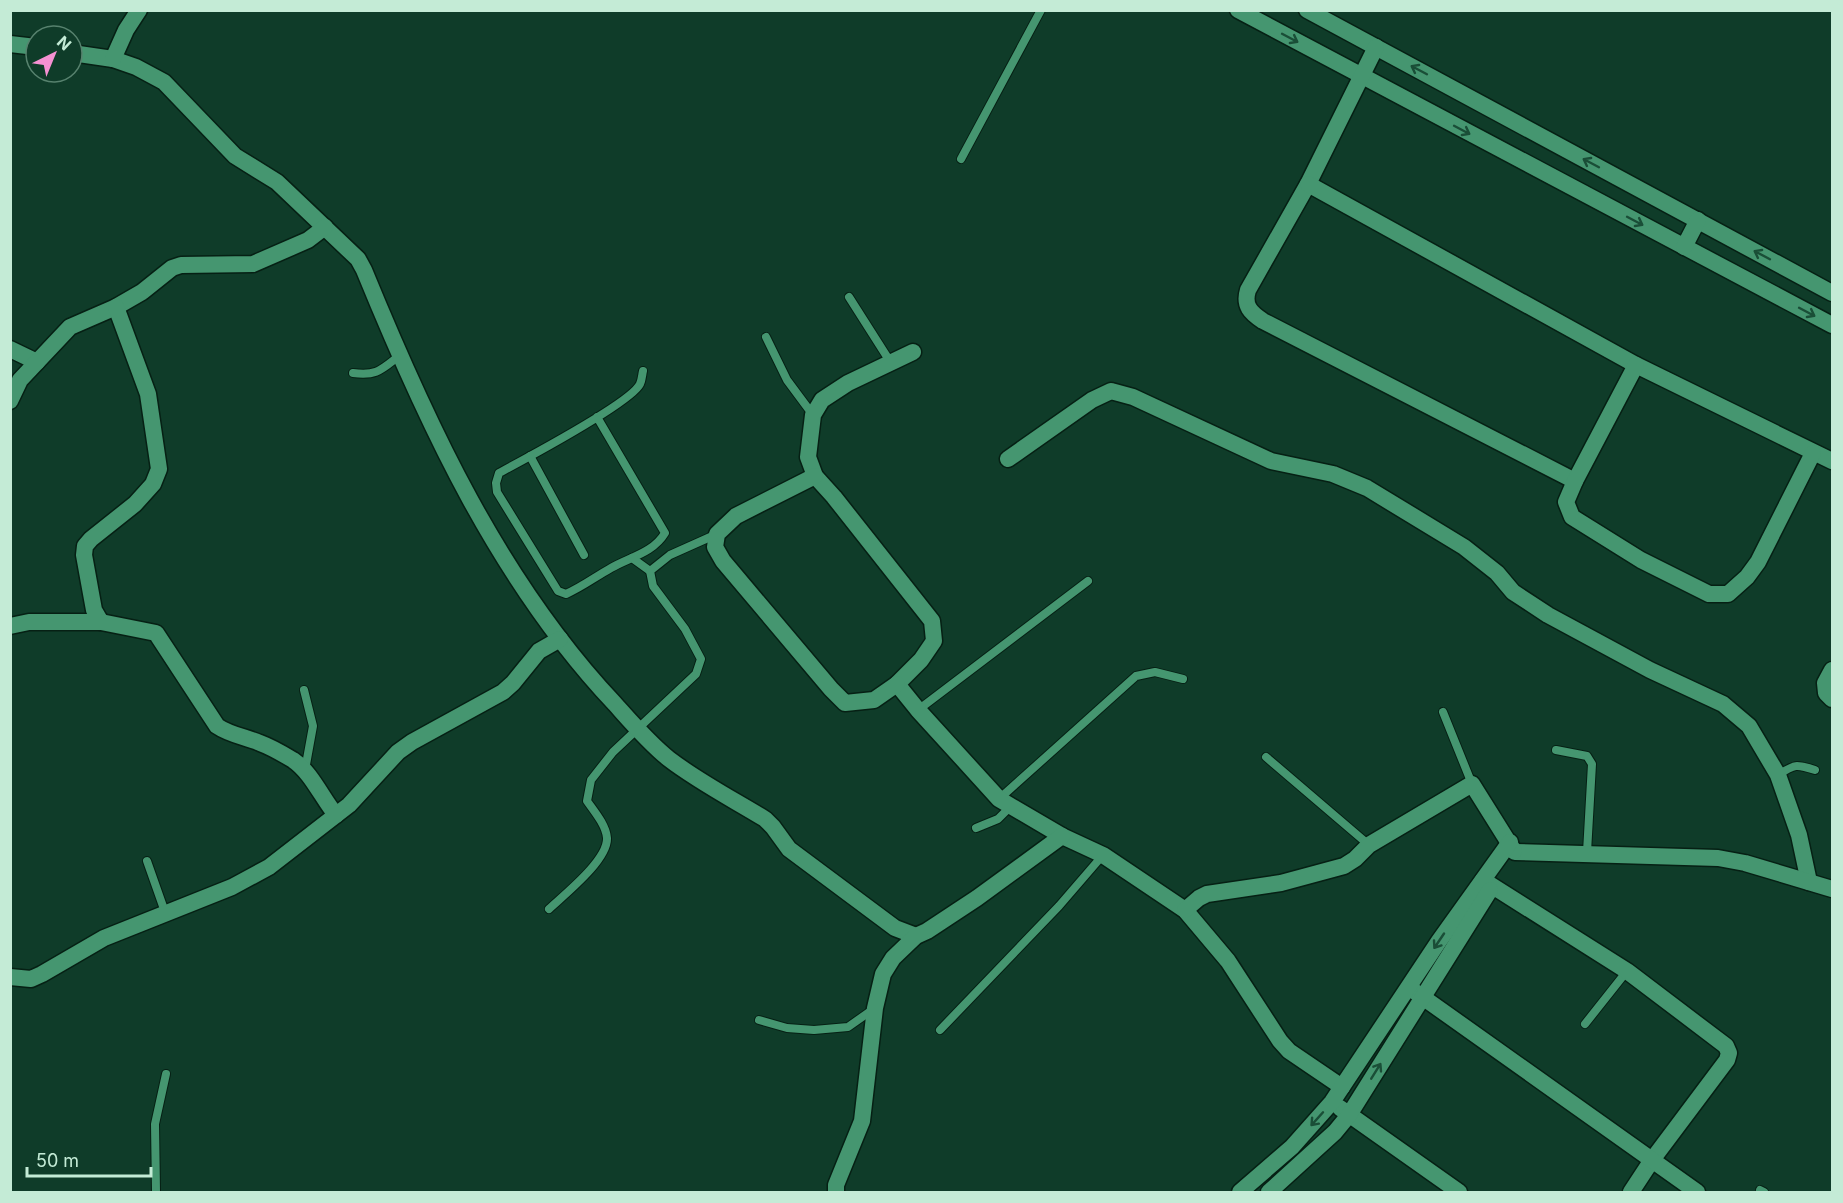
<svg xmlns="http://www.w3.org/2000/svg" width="1843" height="1203" font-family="Inter,sans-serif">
<rect width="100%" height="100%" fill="#0f3c29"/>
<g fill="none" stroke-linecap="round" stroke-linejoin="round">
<defs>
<g id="lane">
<polyline points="961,159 1041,10"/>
<polyline points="849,297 891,363"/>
<polyline points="766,337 787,380 813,415"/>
<path d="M353 373C377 376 381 370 399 356"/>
<path d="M597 417 665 533C653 553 630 557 611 568 595 577 582 587 566 594L558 591 497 492 496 483 499 473C523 460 631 403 640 384 642 380 642 375 643 371"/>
<polyline points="530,456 584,555"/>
<polyline points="632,558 650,571"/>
<polyline points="304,690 313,726 305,770"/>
<polyline points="918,710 1088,581"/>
<polyline points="1443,712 1472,784"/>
<polyline points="1556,750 1587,756 1592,764 1587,852"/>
<polyline points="1266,757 1369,845"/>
<path d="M1778 775C1795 764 1796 764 1815 770"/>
<polyline points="999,799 1136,676 1155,672 1183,679"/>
<polyline points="976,828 998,819 1011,806"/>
<polyline points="147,861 165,912"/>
<path d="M549 909C565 894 608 860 607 838 606 825 594 811 587 801L591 780 613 752 696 674 701 659 685 629 653 586 650 571 670 555 717 534"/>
<polyline points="759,1020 787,1028 814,1030 848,1027 875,1008"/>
<polyline points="1585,1024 1627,971"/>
<polyline points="940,1030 1059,906 1103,855"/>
<polyline points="1760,1190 1764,1192"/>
<polyline points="156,1192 155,1124 166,1074"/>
</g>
<g id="street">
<polyline points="1238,10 1832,325"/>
<polyline points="1307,10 1832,293"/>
<polyline points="10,44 36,47"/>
<path d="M1376 47 1308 184 1248 290C1243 306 1251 313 1263 321L1575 481"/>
<path d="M72 53 113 59 136 67 164 82 235 156 277 182 358 259 364 270C427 424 499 581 615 704 632 723 649 743 669 759 699 782 734 800 765 819L773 827 789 849 895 928 916 936"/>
<polyline points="113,59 126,30 139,10"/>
<polyline points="1308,184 1636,365 1832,461"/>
<polyline points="1684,247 1698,220"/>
<polyline points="10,349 37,362"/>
<polyline points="913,352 848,383 822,400 813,415 808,457 815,476 834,497 932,621 934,641 921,660 897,684 918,710 999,799 1062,836 1103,855 1185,910 1228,961 1280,1041 1289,1051 1342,1087"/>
<polyline points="1636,365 1575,481 1566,502 1572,517 1641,560 1709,594 1728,594 1747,577 1758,562 1813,453"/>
<polyline points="10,401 20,380 70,327 116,307 142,292 172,268 181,265 253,264 308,240 325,227"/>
<polyline points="1008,459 1092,400 1111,391 1133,397 1271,461 1333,474 1367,488 1464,547 1497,573 1513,592 1548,615 1650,670 1723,704 1749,726 1778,775 1799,835 1809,882"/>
<polyline points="815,476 736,516 717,534 715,547 723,561 831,689 845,703 874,700 897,684"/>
<polyline points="101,622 94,610 84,555 85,546 91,539 135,504 153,484 159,469 148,394 116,307"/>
<path d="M10 626 29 622H101L156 633 217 726C230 735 246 737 260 743 271 747 283 754 293 760 311 772 322 798 336 815"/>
<polyline points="1832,670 1825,683 1826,693 1832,699"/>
<polyline points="1515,852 1718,858 1745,863 1832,889"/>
<polyline points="1483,880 1627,971 1726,1046 1729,1053 1727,1060 1652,1160 1631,1192"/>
<polyline points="1185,910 1199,898 1207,894 1281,883 1344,866 1355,859 1369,845 1472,784 1514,851"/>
<polyline points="10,977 31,979 42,974 104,938 232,887 269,867 349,805 398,752 412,742 503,692 513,683 539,651 560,639"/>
<polyline points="1414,991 1697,1192"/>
<polyline points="1340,1108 1459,1192"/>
<polyline points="836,1192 836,1185 862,1121 875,1008 883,974 893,958 916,936 927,931 977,898 1062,836"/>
<polyline points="1240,1192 1292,1147 1332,1102 1439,941 1510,842"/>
<polyline points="1269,1192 1335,1132 1349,1115 1490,890"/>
</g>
</defs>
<!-- lane casing -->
<use href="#lane" stroke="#062014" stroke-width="10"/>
<!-- street casing -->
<use href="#street" stroke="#062014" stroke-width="19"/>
<!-- lane -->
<use href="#lane" stroke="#459670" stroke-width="8"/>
<!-- street -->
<use href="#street" stroke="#459670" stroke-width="16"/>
</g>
<!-- one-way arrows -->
<defs><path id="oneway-shaft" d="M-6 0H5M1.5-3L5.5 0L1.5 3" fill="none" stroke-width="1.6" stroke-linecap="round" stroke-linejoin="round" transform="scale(1.5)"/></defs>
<g stroke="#1a4e37">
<use href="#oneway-shaft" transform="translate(1290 38) rotate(28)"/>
<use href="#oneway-shaft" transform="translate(1419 70) rotate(-152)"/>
<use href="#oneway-shaft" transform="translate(1462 130) rotate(28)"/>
<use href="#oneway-shaft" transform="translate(1591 163) rotate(-152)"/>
<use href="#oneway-shaft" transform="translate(1635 221) rotate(28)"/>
<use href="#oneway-shaft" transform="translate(1762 255) rotate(-152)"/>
<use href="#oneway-shaft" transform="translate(1807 312) rotate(28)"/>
<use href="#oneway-shaft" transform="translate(1439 941) rotate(124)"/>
<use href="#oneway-shaft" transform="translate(1376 1071) rotate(-58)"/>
<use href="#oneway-shaft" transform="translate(1317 1119) rotate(132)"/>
</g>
<!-- border -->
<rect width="1843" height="1203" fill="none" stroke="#c4ebd6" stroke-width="24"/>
<!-- north arrow -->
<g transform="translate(54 54) rotate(43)"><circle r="28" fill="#0f3c29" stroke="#57826e" stroke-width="1.5"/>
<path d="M0-4.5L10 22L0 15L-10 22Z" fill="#f591d2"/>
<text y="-9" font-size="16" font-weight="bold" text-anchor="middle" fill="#c4ebd6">N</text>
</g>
<!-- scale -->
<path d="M27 1167v9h124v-9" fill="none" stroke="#c4ebd6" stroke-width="3"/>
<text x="36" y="1167" font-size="18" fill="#c4ebd6" stroke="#0f3c29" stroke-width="4.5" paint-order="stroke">50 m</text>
</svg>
